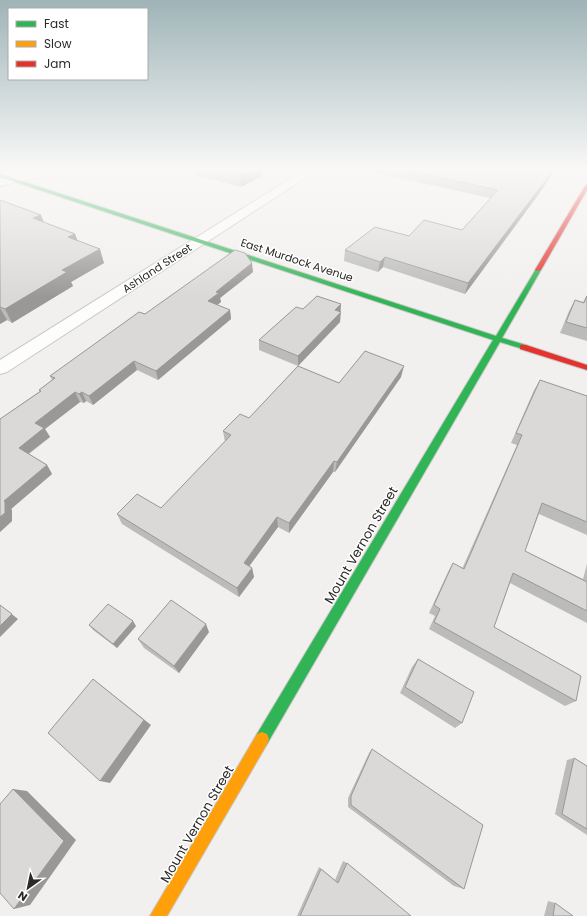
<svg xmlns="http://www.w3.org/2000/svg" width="587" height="916" font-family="Poppins,sans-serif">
<rect width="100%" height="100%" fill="#f2f0ee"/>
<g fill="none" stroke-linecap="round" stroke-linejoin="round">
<defs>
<g id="street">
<polygon points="47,169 67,169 65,171 0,186 0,179"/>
<polygon points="306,169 319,169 7,372 0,374 0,360"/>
</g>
<polygon id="fast" points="0,174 496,336 536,269 541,270 502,338 526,345 527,347 523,349 500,342 267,744 262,746 257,744 255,739 257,734 493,340 0,177"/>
<polygon id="slow" points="262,732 267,734 269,739 267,744 167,916 150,916 257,734"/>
<g id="jam">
<polygon points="587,185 587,190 541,270 536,271 535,270 585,186"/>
<polygon points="520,345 526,345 587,365 587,370 520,349"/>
</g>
</defs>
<!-- street casing -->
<use href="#street" stroke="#c8c7c5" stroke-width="2"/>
<!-- fast casing -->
<use href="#fast" stroke="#c8c7c5" stroke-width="2"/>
<!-- slow casing -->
<use href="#slow" stroke="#c8c7c5" stroke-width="2"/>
<!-- jam casing -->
<use href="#jam" stroke="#c8c7c5" stroke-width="2"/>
<!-- street -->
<use href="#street" fill="#fdfdfc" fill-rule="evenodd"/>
<!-- fast -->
<use href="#fast" fill="#30b455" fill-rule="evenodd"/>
<!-- slow -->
<use href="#slow" fill="#ff9f0a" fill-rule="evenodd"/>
<!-- jam -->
<use href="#jam" fill="#e5322d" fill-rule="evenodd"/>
</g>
<!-- wall -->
<g fill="#bbbbba">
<polygon points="195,169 264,169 262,176 241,187 196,175"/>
<polygon points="358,169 555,169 541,191 465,294 383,267 378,272 344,261 345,250 409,236 462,230 490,198"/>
<polygon points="0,200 44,223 75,234 77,241 104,263 71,282 73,286 12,323 7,320 0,324"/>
<polygon points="253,272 220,298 221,302 217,305 230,310 231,319 158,380 137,370 93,405 86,401 84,403 80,402 45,429 50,437 29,454 47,465 52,474 11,509 12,510 12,521 0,532 0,419 40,391 39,390 52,380 50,376 145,314"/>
<polygon points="587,295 587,341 560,333 569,311 575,300 583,302"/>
<polygon points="303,309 341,312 340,322 298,366 339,383 401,377 335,472 333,472 289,533 278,527 249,566 252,568 254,577 239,597 122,524 117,514 161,508 225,442 223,431 249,418 298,366 259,350 259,340"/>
<polygon points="540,380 587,396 587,535 539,514 525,551 583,579 587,564 587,623 510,583 494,627 576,701 565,706 429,629 435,616 429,613 448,572 453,563 462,569 517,445 511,443 534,390"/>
<polygon points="89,625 136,626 117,648 93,630"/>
<polygon points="209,632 179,673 144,648 138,639"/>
<polygon points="418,659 462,723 455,728 400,693 412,667"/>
<polygon points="372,749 464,889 454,886 348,807 348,798 369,753"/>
<polygon points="574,758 587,766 587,835 555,814 567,760"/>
<polygon points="343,861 347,863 411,916 297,916 319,867 335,880"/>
<polygon points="548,901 555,903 573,916 544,916"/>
</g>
<!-- shaded-wall -->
<g fill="#999897">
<polygon points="249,169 264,169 262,176 241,187 240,174"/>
<polygon points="553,169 555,169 541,191 465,294 468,283"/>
<polygon points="41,215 46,228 33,218"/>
<polygon points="75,234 80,247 68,237"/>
<polygon points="100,249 104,263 71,282 73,286 12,323 5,309 62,270"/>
<polygon points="385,257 383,267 378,272 380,262"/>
<polygon points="252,263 253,272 220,298 221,302 210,311 208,301 216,292"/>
<polygon points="341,304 340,322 298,366 298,356 335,310"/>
<polygon points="0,308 7,320 0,324"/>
<polygon points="230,310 231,319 158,380 156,371"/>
<polygon points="134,361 137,370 93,405 89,396"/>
<polygon points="404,366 401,377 335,472 337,462"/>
<polygon points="75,392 80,402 45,429 50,437 25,456 19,448 35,423"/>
<polygon points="82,392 86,401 84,403 79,394"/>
<polygon points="334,461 333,472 289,533 289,523"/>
<polygon points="47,465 52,474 11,509 12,510 12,521 0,532 0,517 4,501"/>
<polygon points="277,517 278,527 245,572 244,563"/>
<polygon points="252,568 254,577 239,597 237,588"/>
<polygon points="0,605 18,619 0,637"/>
<polygon points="133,621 136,626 117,648 113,644"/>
<polygon points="206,624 209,632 179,673 174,666"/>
<polygon points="93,679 151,725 110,783 100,781"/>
<polygon points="13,789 27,791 76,840 30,905 14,909"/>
</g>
<!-- building -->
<g fill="#dad9d8" stroke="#999897">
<polygon points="221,169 249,169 240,174"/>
<polygon points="400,169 553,169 545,181 468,283 385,257 380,262 345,250 375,227 409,236 424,220 462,230 498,190"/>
<polygon points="0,200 41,215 33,218 75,234 68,237 100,249 62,270 67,272 5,309 0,307"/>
<polygon points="235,250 245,253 252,263 216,292 219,293 208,301 230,310 156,371 134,361 89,396 82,392 79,394 75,392 35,423 44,428 19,448 47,465 4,501 5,502 5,513 0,517 0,419 41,391 39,390 55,378 50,376 139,312 145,314"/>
<polygon points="317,296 341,304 335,310 341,312 298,356 259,340 296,307 303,309"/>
<polygon points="587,296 587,328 566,322 575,300 584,303"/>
<polygon points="365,351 404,366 337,462 334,461 289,523 277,517 244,563 252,568 237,588 117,514 137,494 161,508 231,435 223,431 240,414 249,418 298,366 339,383"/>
<polygon points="540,380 587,396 587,522 542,503 525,551 587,582 587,611 513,573 494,627 581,676 576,701 434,622 440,609 434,605 453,563 464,569 522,435 516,433"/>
<polygon points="171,600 206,624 174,666 138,639"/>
<polygon points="108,604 133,621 113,644 89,625"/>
<polygon points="0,605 12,614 0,626"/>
<polygon points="418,659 474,692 462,723 405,687"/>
<polygon points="93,679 144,720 100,781 48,733"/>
<polygon points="372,749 483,825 464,889 351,805 351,796"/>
<polygon points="574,758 587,766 587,829 562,814"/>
<polygon points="13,789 64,841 14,909 0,893 0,804"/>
<polygon points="347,863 411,916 300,916 321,869 338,883"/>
<polygon points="555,903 573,916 553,916"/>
</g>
<!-- sky -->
<linearGradient id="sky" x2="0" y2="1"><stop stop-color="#9fb4b8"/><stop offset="0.57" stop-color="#f9f8f7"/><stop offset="1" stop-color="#f9f8f7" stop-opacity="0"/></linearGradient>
<rect width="587" height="297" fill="url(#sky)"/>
<g text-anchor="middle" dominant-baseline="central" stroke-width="3" stroke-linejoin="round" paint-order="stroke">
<!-- far-street labels -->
<g font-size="11" fill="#2a2a28" stroke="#fff">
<text transform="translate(297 260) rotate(18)">East Murdock Avenue</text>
<text transform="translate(157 268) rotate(-33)">Ashland Street</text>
</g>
<!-- street labels -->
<g font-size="13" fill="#2a2a28" stroke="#fff">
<text transform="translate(361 545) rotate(-60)">Mount Vernon Street</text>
<text transform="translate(197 824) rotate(-60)">Mount Vernon Street</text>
</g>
</g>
<!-- legend -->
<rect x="8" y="8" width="140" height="72" fill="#ffffff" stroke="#aaaaa9"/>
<rect x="16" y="21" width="20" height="6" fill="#30b455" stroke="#aaaaa9"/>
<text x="44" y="28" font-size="12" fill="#2a2a28">Fast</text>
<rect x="16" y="41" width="20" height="6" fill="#ff9f0a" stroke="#aaaaa9"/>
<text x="44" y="48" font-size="12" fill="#2a2a28">Slow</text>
<rect x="16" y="61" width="20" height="6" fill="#e5322d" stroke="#aaaaa9"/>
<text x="44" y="68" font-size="12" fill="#2a2a28">Jam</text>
<!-- north arrow -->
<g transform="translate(28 888) rotate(213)" stroke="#ffffff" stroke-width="3" paint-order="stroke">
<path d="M0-3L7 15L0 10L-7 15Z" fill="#2a2a28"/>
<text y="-6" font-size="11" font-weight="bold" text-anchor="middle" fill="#2a2a28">N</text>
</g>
</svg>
